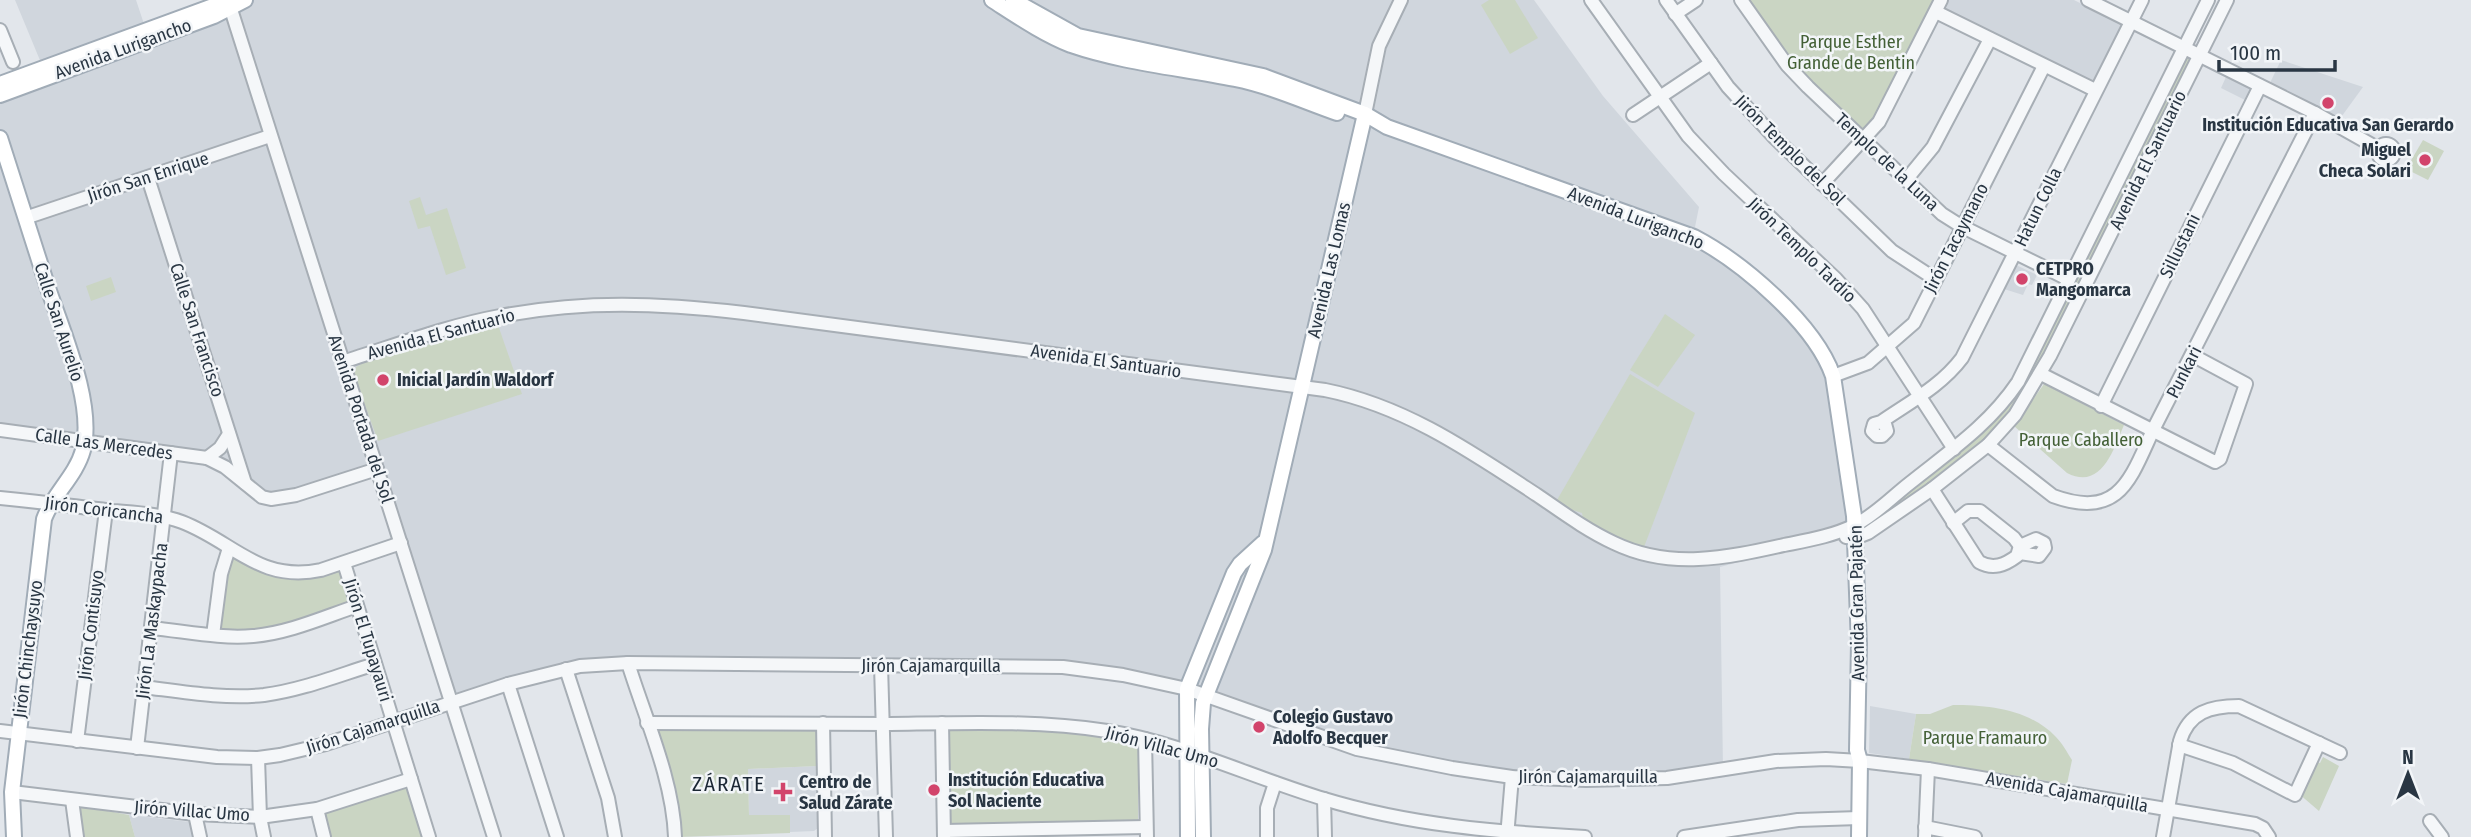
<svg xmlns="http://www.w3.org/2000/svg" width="2471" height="837" font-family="'Fira Sans Condensed',sans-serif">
<rect width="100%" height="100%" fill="#e2e6eb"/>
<!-- built -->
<g fill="#d0d6dd">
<polygon points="15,0 136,0 147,33 236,0 1534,0 1603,96 1699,207 1695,227 1770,296 1835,377 1854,532 1720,567 1723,769 1519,777 1362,750 1202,694 1041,667 570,669 450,703 377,472 277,501 205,460 0,431 0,86 44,70"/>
<polygon points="1946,0 2074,0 2123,25 2093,84 1941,8"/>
<polygon points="2281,60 2363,87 2339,120 2269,85"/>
<polygon points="2226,77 2253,90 2247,101 2221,88"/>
<polygon points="2016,265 2037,275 2032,285 2028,284 2023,295 2004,289"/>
<polygon points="1870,706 1916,714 1909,759 1869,753"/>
<polygon points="817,766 818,828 814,831 790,832 789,815 749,816 748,769"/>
<polygon points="129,815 190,822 194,837 135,837"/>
</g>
<!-- green -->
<g fill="#cad5c3">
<polygon points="1489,0 1515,0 1538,38 1510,54 1481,5"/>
<polygon points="1743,0 1936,0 1879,114 1864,136 1812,88"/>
<polygon points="2187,54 2193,59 2021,401 1987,440 1896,507 1892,507 1890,504 1999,412"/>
<polygon points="2423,140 2444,151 2428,180 2406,169"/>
<polygon points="420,197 426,215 447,208 466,268 446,275 430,226 418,229 409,201"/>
<polygon points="111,277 116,292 91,301 86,286"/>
<polygon points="1665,314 1695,335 1658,387 1630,370"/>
<polygon points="498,325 522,394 378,441 354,375 356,367 363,363"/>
<path d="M1630 374 1695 413 1644 547C1622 541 1603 530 1583 519L1582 513 1572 510 1557 500Z"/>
<path d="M2044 384 2124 425C2114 448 2102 491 2067 473L2014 426Z"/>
<polygon points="231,554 253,568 264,572 341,567 353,604 285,626 262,631 218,631 221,596"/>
<path d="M1953 705C1989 705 2029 709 2056 737 2062 743 2067 752 2072 760L2067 784 1909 759 1916 714H1930Z"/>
<polygon points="652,726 818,726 817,766 748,769 749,815 790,815 790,833 679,837"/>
<polygon points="947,728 1045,729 1138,740 1138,820 949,826"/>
<polygon points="2323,757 2339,766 2319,811 2298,793 2312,761 2320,763"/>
<polygon points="410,785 426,837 329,837 323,813"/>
<polygon points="76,805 129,815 135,837 79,837"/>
</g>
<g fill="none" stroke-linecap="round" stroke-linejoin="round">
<defs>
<g id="minor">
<polyline points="228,0 494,837"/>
<polyline points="1591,0 1688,136 1724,174 1836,279 1863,309 1954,449"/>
<polyline points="1666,0 1728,87 1775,138 1892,251 1935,279"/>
<polyline points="1741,0 1787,65 1808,87 1942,214 1961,226 2068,279"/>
<polyline points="2088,0 2315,113 2379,149"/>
<polyline points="1936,12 2095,90"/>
<polyline points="1675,14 1696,0"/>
<polyline points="0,30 13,62"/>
<polyline points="1365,114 1379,46 1401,0"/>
<polyline points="1633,115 1711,63"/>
<circle cx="2386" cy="152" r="8"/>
<polyline points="148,178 245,483"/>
<polyline points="1906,180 1933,147 1990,39"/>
<polyline points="1822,184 1879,122 1941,0"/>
<polyline points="25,218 270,136"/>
<path d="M342 362C394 346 446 326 500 316 586 300 658 303 744 313L1325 390C1405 406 1470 451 1537 495 1562 512 1586 530 1614 543 1670 570 1726 558 1784 545 1809 540 1833 536 1855 525 1875 515 1892 497 1910 483 1950 451 1989 425 2018 382L2208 0"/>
<polyline points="2041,374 2215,462 2220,459 2246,384 2192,355"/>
<polyline points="1833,376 1868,363 1914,323 2044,66"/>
<polyline points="2101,406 2260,86"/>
<path d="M1881 422 1885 424 1887 431 1882 436H1877L1872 431 1874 424 1881 422C1910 402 1941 386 1962 358L2142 0"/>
<polyline points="0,430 207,458 225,467 262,497 271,499 296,495 377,469"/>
<path d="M1988 445 2053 496C2119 520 2130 480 2153 430L2315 113"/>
<polyline points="207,458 220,448 229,434"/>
<path d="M1932 489 1979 562C1993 570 2005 565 2017 556L2020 546"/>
<path d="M0 498C38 502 75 506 113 511 136 513 161 514 182 522 234 542 259 583 321 570L401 543"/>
<polyline points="1953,523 1968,511 1980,511 2014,538 2020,546"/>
<polyline points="1846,537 1855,538 1868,533 1932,489 1988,445 2015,415 2050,356 2227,0"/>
<polyline points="2020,553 2039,556 2045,548 2044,543 2036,539 2020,546"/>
<polyline points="344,563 429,837"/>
<path d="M151 628C184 631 220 639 253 636 289 633 324 617 357 606"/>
<polyline points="213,635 221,574 229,548"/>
<path d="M628 663C645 718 673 779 675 837"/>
<polyline points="881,665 886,837"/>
<polyline points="566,669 608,798 615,837"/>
<polyline points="508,684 557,837"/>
<path d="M144 687C184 692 224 699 264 695 302 690 339 675 375 664"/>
<path d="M647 723C728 723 809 724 890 724 962 723 1036 720 1107 731 1182 743 1251 777 1324 799 1409 825 1496 832 1585 837"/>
<polyline points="823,723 825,837"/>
<polyline points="942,723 944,837"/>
<polyline points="0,731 217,757 258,758 280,755 326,744 508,684 580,666 628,663 1063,667 1123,675 1187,689 1357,749 1452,768 1512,777 1586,780 1667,778 1776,761 1826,759 1860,761 1928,769 2255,824 2263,828 2269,837"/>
<polyline points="1145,739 1147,837"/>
<polyline points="77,741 106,510"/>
<polyline points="2179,745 2233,763 2295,795 2319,743"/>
<polyline points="137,748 171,453"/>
<polyline points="258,758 260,817 264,837"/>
<polyline points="12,792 195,814 260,817 317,809 411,779"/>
<polyline points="1324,799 1325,837"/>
<polyline points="72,800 77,837"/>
<polyline points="317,809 324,837"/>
<polyline points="195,814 200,837"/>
<polyline points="2430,821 2442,837"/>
<polyline points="1925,827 1975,837"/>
<polyline points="944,831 1146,827"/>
<polyline points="1267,837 1267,808 1275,783"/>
<polyline points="1507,837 1512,777"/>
<polyline points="1684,837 1798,820 1859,818"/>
<polyline points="1925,837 1928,769"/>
<path d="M2163 837 2180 741C2189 712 2210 706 2239 706L2340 753"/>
</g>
<g id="major">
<path d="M992 0C1017 16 1043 34 1071 45 1123 63 1181 68 1235 79 1270 86 1303 101 1337 113"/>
<path d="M1013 0 1078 36 1263 76 1365 114 1387 127 1694 237C1742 262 1815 324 1833 376L1854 516 1859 644 1857 750 1860 761 1859 837"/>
<polyline points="0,84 213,6 223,0"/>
<polyline points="0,95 214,16 245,0"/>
<path d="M0 138C16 187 31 236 47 285 62 330 95 404 83 450 76 476 53 494 44 519L12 792 14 837"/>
<polyline points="1188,837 1187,689 1234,573 1240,564 1263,543"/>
<polyline points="1203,837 1201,729 1203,703 1264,550 1365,114"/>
</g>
</defs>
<!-- minor casing -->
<use href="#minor" stroke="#a7aeb5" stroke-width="16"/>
<!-- major casing -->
<use href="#major" stroke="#a1acb7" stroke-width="18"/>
<!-- minor -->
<use href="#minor" stroke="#f5f7f9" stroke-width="12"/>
<!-- major -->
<use href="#major" stroke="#fff" stroke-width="14"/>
</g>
<!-- markers -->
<g fill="#d2446b" stroke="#f2f5f8" stroke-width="2.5">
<circle cx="2328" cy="103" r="7"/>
<circle cx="2425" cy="160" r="7"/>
<circle cx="2022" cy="279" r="7"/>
<circle cx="383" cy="380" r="7"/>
<circle cx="1259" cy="727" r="7"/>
<circle cx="934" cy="790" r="7"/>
<path d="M779.5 781.5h7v7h7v7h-7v7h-7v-7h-7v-7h7z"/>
</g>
<g text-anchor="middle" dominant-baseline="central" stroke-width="5" stroke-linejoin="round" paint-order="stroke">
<!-- park labels -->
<g font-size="18" fill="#436036" stroke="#f2f5f8">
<text x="1851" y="42">Parque Esther<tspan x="1851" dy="21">Grande de Bentin</tspan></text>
<text x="2081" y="440">Parque Caballero</text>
<text x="1985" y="738">Parque Framauro</text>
</g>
<!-- street labels -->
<g font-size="18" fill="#293643" stroke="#f2f5f8">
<text transform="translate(123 49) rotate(-20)">Avenida Lurigancho</text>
<text transform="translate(1790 150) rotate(45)">Jirón Templo del Sol</text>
<text transform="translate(2148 160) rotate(-64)">Avenida El Santuario</text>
<text transform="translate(1887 162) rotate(43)">Templo de la Luna</text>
<text transform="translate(148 177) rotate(-18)">Jirón San Enrique</text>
<text transform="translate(2038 207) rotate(-64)">Hatun Colla</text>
<text transform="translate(1636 218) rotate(21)">Avenida Lurigancho</text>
<text transform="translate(1956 238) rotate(-63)">Jirón Tacaymano</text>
<text transform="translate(2180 246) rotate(-64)">Sillustani</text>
<text transform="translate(1802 250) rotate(44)">Jirón Templo Tardío</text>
<text transform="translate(1329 270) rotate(-77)">Avenida Las Lomas</text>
<text transform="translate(59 322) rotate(72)">Calle San Aurelio</text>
<text transform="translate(197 330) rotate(72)">Calle San Francisco</text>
<text transform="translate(441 334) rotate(-15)">Avenida El Santuario</text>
<text transform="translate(1106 361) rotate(8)">Avenida El Santuario</text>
<text transform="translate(2184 372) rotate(-63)">Punkari</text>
<text transform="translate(361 419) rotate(72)">Avenida Portada del Sol</text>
<text transform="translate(104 444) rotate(8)">Calle Las Mercedes</text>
<text transform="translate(104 510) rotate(7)">Jirón Coricancha</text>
<text transform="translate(1857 603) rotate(-91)">Avenida Gran Pajatén</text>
<text transform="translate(152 621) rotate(-83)">Jirón La Maskaypacha</text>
<text transform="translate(91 625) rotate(-83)">Jirón Contisuyo</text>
<text transform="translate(368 640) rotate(73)">Jirón El Tupayauri</text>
<text transform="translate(28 649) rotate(-83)">Jirón Chinchaysuyo</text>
<text x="931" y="666">Jirón Cajamarquilla</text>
<text transform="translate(373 727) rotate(-18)">Jirón Cajamarquilla</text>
<text transform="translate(1162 747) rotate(15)">Jirón Villac Umo</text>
<text x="1588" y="777">Jirón Cajamarquilla</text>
<text transform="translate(2067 792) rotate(10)">Avenida Cajamarquilla</text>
<text transform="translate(192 811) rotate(4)">Jirón Villac Umo</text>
</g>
<!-- poi labels -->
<g font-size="18" font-weight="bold" fill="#293643" stroke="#f2f5f8" text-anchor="start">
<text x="2328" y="125" text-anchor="middle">Institución Educativa San Gerardo</text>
<text x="2411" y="150" text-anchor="end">Miguel<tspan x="2411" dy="21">Checa Solari</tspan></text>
<text x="2036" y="269">CETPRO<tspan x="2036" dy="21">Mangomarca</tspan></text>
<text x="397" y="380">Inicial Jardín Waldorf</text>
<text x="1273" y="717">Colegio Gustavo<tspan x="1273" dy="21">Adolfo Becquer</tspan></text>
<text x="948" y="780">Institución Educativa<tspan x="948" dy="21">Sol Naciente</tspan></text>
<text x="799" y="782">Centro de<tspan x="799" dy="21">Salud Zárate</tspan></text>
</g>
<!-- quarter labels -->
<g font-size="21" letter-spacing="2" fill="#1b2734" stroke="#f2f5f8">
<text x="729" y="784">ZÁRATE</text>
</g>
</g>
<!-- north arrow -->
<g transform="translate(2408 774)" stroke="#f2f5f8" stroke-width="5" paint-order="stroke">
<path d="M0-5L12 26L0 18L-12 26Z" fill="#293643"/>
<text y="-10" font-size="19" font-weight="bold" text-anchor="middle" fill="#293643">N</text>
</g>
<!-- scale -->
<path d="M2219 60v10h116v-10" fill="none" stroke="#293643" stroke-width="3.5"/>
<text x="2230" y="60" font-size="21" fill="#293643" stroke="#f2f5f8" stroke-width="5" paint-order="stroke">100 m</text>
</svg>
